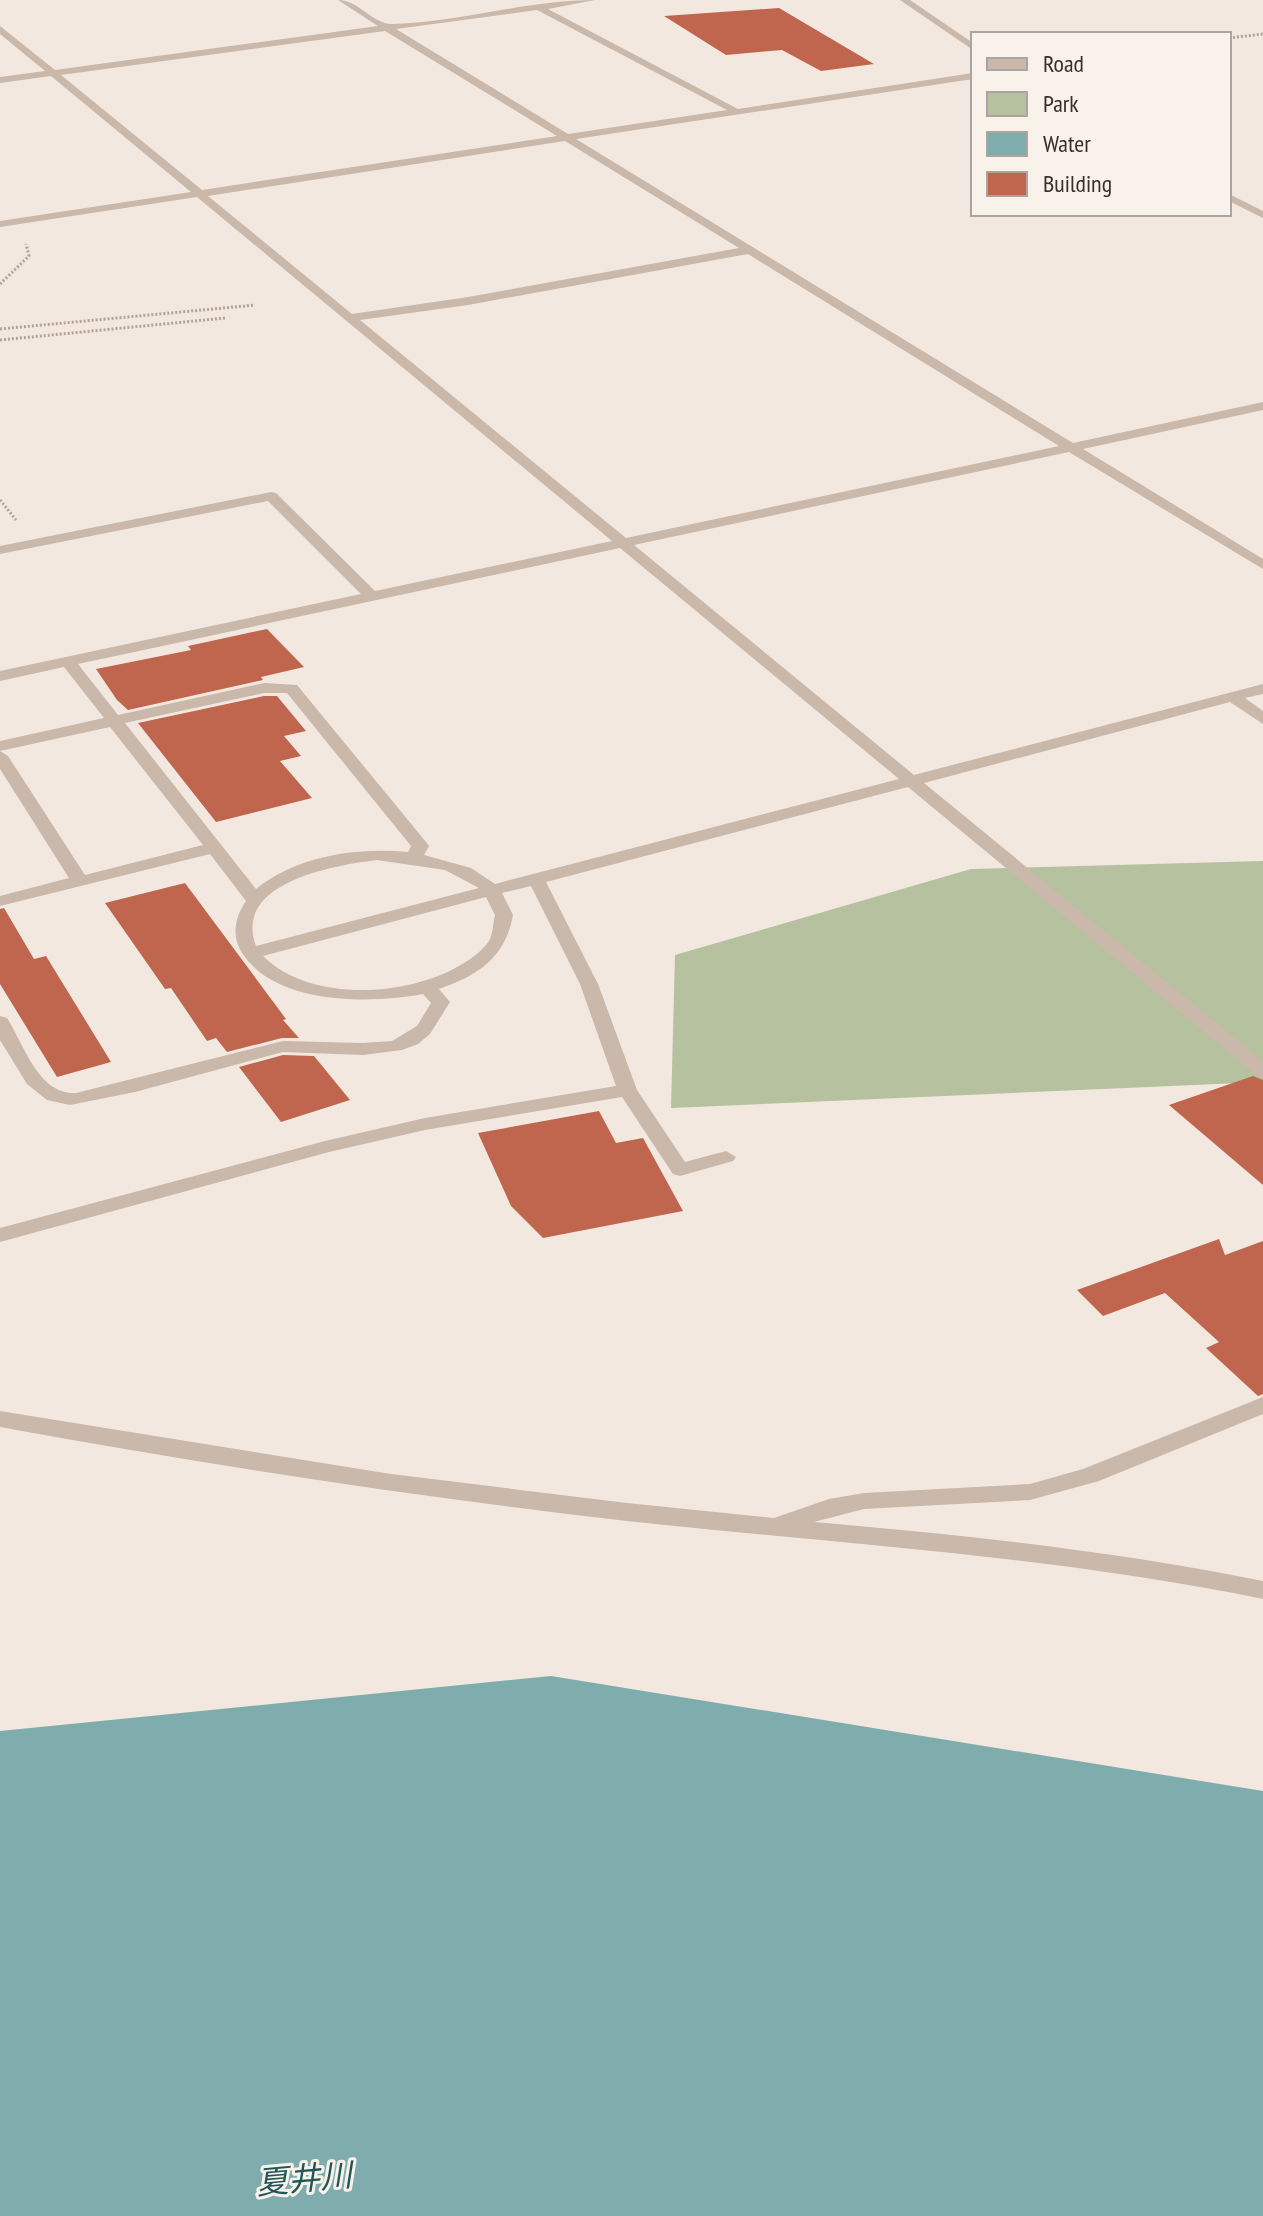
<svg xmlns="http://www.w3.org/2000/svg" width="1263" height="2216" font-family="'PT Sans Narrow','Noto Sans JP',sans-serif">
<rect width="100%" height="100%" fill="#f2e8df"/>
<!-- green -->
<polygon fill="#b6c19f" points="1263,861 1263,1082 671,1108 675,955 971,869"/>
<!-- water -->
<polygon fill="#7fadae" points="551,1676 1263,1791 1263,2216 0,2216 0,1731"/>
<!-- building -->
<g fill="#c1664e">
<polygon points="779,8 874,64 821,71 782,50 726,55 664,16"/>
<polygon points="267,629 304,667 261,677 263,680 128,710 117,700 96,669 191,650 188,646"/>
<polygon points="264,696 277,696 306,731 284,736 301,756 280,761 312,798 216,822 138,723"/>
<polygon points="185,883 286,1019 283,1020 299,1038 282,1038 227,1052 216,1038 207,1041 171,988 165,989 105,903"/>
<polygon points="4,908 34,959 46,956 111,1062 57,1077 0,984 0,909"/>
<polygon points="283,1055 314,1056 350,1100 281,1122 239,1067"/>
<polygon points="1253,1076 1263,1080 1263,1185 1169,1105"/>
<polygon points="599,1111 616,1143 643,1138 683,1211 543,1238 511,1206 478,1133"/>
<polygon points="1219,1239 1225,1255 1263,1241 1263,1394 1258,1396 1206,1348 1219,1342 1165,1293 1103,1316 1077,1290"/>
</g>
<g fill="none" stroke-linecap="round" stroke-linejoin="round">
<!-- path -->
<g stroke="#b6a295" stroke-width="3" stroke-dasharray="2 2" stroke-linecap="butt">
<polyline points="1229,38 1263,34"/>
<polyline points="0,284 29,256 26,244"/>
<polyline points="0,329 255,305"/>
<polyline points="0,340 225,318"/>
<polyline points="0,500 16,520"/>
</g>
<!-- minor -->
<g fill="#cab8ab" fill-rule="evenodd">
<path d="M338 0C359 0 373 25 393 24 461 22 527 0 595 0L548 9 738 109 973 73V79L576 139 1073 443 1263 402V410L1083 449 1263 559V569L1069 452 634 545 914 775 1263 684V694L1245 698 1263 711V724L1230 702 924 783 1263 1061V1077L1256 1075 908 787 546 882 598 984 637 1090 685 1162 726 1151 736 1157 733 1161 680 1176 673 1174 622 1097 425 1130 329 1152 0 1242V1228L325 1141 425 1118 616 1086 580 984 531 886 502 893 513 915C505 958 479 975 439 989L450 1002 430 1034 418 1044 402 1050 363 1055 283 1052 135 1092 70 1105 47 1100 27 1084 0 1040V1016L7 1018C24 1044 38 1095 76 1093L283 1041 363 1043 392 1041 417 1026 431 1003 423 994C369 1004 276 1005 242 953 231 936 235 917 246 901L210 854 0 906V896L69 878 0 769V751L8 756 85 875 203 845 110 727 0 751V741L104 718 64 667 0 681V671L361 594 268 501 0 554V546L271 492 276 493 375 591 612 541 197 197 0 227V221L191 192 51 76 0 83V77L45 71 0 34V26L55 70 378 26ZM537 10 727 110 568 134 396 29ZM385 31 557 136 202 190 61 75ZM565 141 739 248 468 297 352 314 208 196ZM748 254 1059 446 626 538 360 320 468 305ZM620 548 899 779 495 884 471 868 424 855 429 846 426 842 297 685 264 683 118 715 78 664ZM264 693H287L411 846 408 852C356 847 297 856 256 889L125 723ZM377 860 445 870 479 888 256 946C232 882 336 865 377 860ZM486 897 495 915C493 923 493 932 490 939 484 951 468 961 457 967 404 997 309 1002 263 956Z"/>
<polygon points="900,0 910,0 973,43 973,50"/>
<polygon points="1229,194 1263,211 1263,218 1229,201"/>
<path d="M1263 1397V1414L1099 1481 1030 1500 864 1509 814 1522C965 1535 1114 1551 1263 1581V1599C1053 1556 840 1544 627 1521 417 1497 208 1465 0 1427V1411L391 1474 627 1503 774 1518 829 1499 864 1493 1030 1484 1083 1469Z"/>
</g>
</g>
<g text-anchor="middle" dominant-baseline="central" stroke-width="6" stroke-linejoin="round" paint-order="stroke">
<!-- near-water labels -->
<g font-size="32" font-style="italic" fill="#215658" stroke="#f9f2eb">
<text transform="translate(304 2178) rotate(-5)">夏井川</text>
</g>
</g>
<!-- legend -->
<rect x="971" y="32" width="260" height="184" fill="#f9f2eb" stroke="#aca49e" stroke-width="2"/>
<rect x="987" y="58" width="40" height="12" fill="#cab8ab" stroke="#aca49e" stroke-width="2"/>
<text x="1043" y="72" font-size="24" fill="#382e2a">Road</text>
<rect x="987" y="92" width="40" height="24" fill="#b6c19f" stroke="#aca49e" stroke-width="2"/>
<text x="1043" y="112" font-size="24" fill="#382e2a">Park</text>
<rect x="987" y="132" width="40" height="24" fill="#7fadae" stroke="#aca49e" stroke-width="2"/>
<text x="1043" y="152" font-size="24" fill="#382e2a">Water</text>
<rect x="987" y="172" width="40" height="24" fill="#c1664e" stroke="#aca49e" stroke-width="2"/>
<text x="1043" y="192" font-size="24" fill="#382e2a">Building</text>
</svg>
